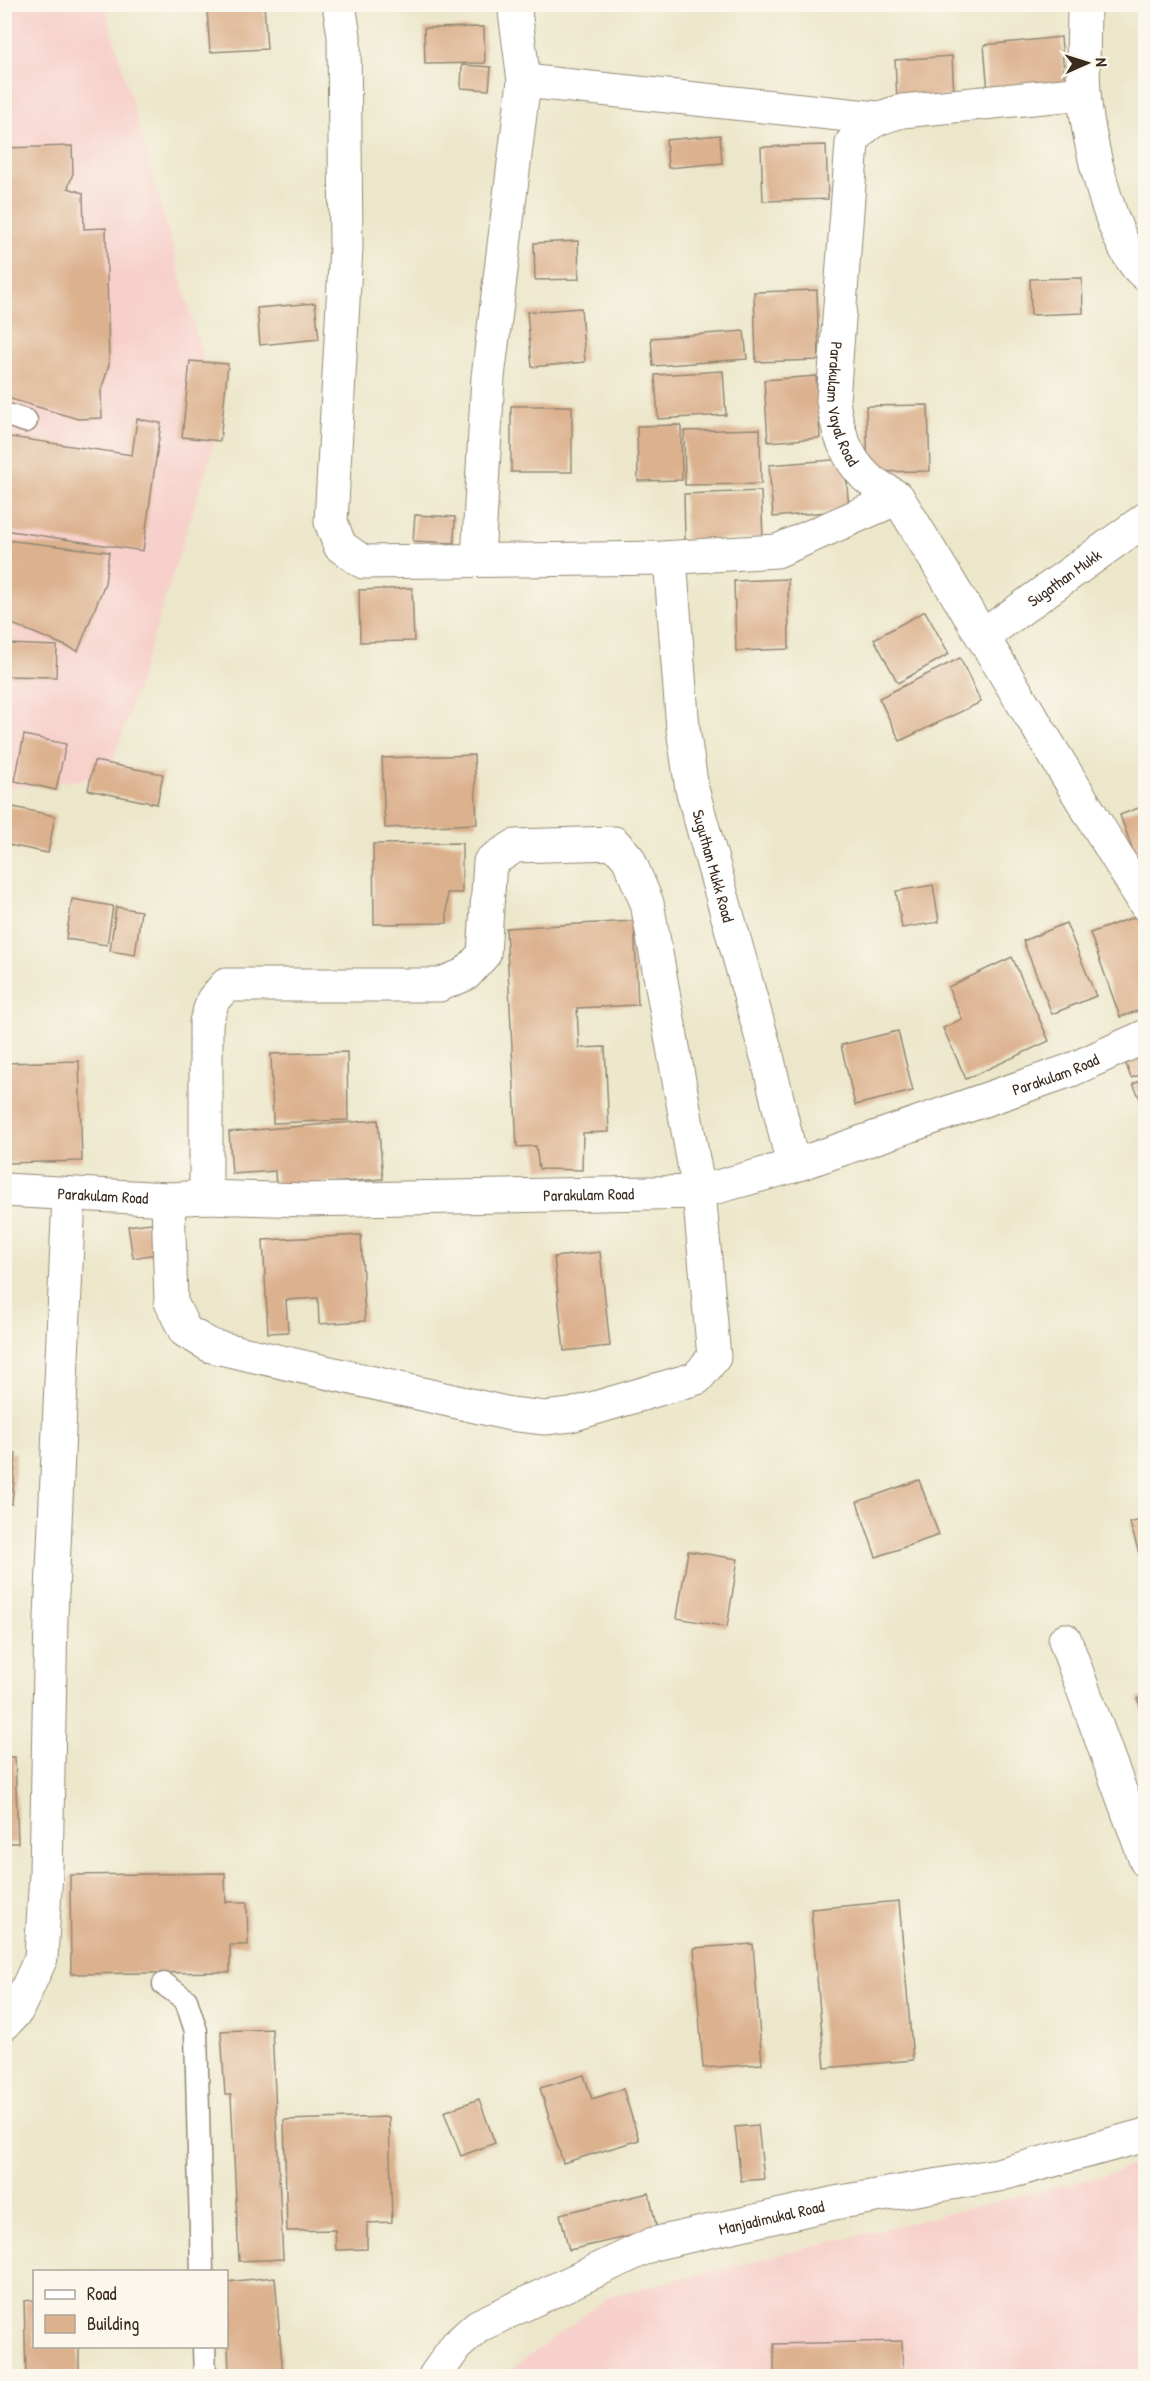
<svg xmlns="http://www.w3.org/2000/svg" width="1150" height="2381" font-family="'Patrick Hand',sans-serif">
<rect width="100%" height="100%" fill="#fbf7ec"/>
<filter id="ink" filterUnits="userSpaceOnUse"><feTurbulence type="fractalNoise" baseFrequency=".0167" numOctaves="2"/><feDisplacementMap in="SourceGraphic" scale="12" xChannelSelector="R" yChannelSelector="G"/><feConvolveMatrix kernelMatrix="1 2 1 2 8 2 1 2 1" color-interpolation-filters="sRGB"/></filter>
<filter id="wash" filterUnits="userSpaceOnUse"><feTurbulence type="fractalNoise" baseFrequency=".008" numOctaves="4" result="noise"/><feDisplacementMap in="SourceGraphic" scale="24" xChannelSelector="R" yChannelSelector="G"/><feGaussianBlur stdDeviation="1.35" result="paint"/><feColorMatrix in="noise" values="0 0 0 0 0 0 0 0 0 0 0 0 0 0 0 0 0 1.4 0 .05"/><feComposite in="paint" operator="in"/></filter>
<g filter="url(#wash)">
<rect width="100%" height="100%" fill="#ece7cb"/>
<!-- built -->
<g fill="#f7d0cb">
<polygon points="4,5 105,5 221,422 109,776 5,789"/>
<polygon points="1145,2160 1145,2376 503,2376 610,2296 1114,2173"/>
</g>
<g id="blocks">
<!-- building -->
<g fill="#dcb18e">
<polygon points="264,4 267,49 210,52 207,9"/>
<polygon points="484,27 485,63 425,64 424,28"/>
<polygon points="1061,37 1065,85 988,92 984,45"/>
<polygon points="952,56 954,96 897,100 895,60"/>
<polygon points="462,65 491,67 489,90 461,88"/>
<polygon points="720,135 722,163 668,168 666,140"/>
<polygon points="826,145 828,199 763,201 761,147"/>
<polygon points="72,146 73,173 68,188 83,193 84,229 106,228 109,365 101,391 102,418 78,419 4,397 4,148"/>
<polygon points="578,241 579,279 535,280 534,243"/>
<polygon points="1082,278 1083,313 1031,315 1030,279"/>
<polygon points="817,290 819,360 756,362 754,292"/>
<polygon points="315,303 319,339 260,345 257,308"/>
<polygon points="581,308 585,362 532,367 527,312"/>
<polygon points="744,331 747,359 653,366 651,338"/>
<polygon points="190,361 228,364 220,441 182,437"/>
<polygon points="723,371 726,415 658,419 655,375"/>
<polygon points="816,376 820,438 768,442 764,380"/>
<polygon points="928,405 930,471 868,472 866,406"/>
<rect x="511" y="406" width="61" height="66"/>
<polygon points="137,419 161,423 143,551 4,530 4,436 132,455"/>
<polygon points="681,425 682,480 638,481 637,426"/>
<polygon points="760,429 761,484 685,485 684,431"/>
<polygon points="845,459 849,510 773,517 769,465"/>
<polygon points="761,491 763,538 685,540 684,494"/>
<polygon points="415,515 455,517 454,543 413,541"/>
<polygon points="5,540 109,552 105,583 78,651 5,621"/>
<polygon points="788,579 789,649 736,651 734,581"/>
<polygon points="412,588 414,641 360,642 359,590"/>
<polygon points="925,611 949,654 898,683 874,639"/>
<polygon points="7,644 57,646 56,677 5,676"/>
<polygon points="960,658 981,702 900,741 879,698"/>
<polygon points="24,735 66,744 56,790 15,781"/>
<polygon points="474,755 477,824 385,828 382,758"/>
<polygon points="94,761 163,774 157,804 88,790"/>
<polygon points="4,805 55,816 48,853 4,844"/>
<polygon points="1146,805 1146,871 1141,873 1120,815"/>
<polygon points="462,843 462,893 447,893 447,923 374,924 373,844"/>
<polygon points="933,885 939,922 902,928 896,891"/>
<polygon points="72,899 113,906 107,945 66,939"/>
<polygon points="116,907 141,911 135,955 110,951"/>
<polygon points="1145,913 1146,1008 1120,1017 1090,933"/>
<polygon points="634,921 638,1005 577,1008 579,1048 605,1047 609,1132 583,1133 582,1170 539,1169 536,1146 517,1147 506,928"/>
<polygon points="1066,923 1096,996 1052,1014 1023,941"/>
<polygon points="1012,957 1049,1041 966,1079 943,1028 962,1019 948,987"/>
<polygon points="898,1031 913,1091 855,1105 841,1045"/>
<polygon points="1146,1048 1146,1073 1131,1078 1123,1056"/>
<polygon points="347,1052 348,1120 273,1123 271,1054"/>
<polygon points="79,1061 82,1161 5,1163 4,1063"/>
<polygon points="1146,1078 1146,1111 1133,1084"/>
<polygon points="378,1120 383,1179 276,1187 275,1171 232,1174 229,1132"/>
<polygon points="158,1222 163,1253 133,1258 128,1226"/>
<polygon points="361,1235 365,1321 319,1324 318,1298 286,1300 288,1332 268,1333 263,1240"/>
<polygon points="600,1252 610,1346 564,1351 554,1257"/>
<polygon points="4,1453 16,1453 12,1504 4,1503"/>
<polygon points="919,1480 939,1535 876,1557 857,1502"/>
<polygon points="1146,1518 1146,1574 1145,1574 1130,1523"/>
<polygon points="688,1551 738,1559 727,1627 677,1618"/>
<polygon points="1146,1696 1146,1717 1137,1699"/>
<polygon points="4,1757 15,1757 18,1843 4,1843"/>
<polygon points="225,1873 226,1902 247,1902 248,1945 230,1945 230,1972 71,1974 70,1875"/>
<polygon points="899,1901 913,2060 825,2068 811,1909"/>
<polygon points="753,1944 762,2064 703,2068 694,1948"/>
<polygon points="272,2029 283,2259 239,2261 231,2095 225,2095 221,2031"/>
<polygon points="584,2075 592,2099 623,2089 639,2140 563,2163 540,2088"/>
<polygon points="479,2099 495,2143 461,2156 444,2112"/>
<polygon points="389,2117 392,2222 367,2223 367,2249 336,2250 335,2230 287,2231 284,2120"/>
<polygon points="758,2125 764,2179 741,2181 735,2127"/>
<polygon points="649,2193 657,2230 569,2250 560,2214"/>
<polygon points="275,2277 283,2376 229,2376 226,2282"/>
<polygon points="34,2300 34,2346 79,2346 79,2376 26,2376 24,2301"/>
<polygon points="902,2341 903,2376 774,2376 774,2344"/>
</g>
</g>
</g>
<g filter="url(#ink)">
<use href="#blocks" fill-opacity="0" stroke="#948874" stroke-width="1.5"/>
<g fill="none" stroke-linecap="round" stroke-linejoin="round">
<defs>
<g id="service">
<polyline points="4,414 26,421"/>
<polyline points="164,1984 186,2000 196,2031 202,2272"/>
<polyline points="204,2346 205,2376"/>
</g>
<g id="minor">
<polyline points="339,4 344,36 346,247 331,522 340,546 363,562 662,558 777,551 898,498"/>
<path d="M1084 4C1084 33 1082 63 1084 92 1086 133 1112 251 1146 275"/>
<polyline points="524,81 877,118"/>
<path id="s1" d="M1084 93 902 111C878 118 866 121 852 143L833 400C836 427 846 458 866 477 875 485 888 491 898 498L1146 905"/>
<path id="s2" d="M670 558 683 729 692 789 768 1060 793 1166"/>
<polyline points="478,560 488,377 524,81 514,4"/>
<path id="s3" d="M983 636 1146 519"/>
<polyline points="168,1199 171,1302 185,1331 211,1346 510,1414 545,1418 571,1415 697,1378 714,1357 699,1192 647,903 628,858 614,843 515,846 490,862 484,954 466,974 439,985 226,985 213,1000 206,1022 206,1197"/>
<polyline points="1065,1640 1146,1861"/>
<polyline points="4,2024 17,2010 41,1958 46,1873 51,1617 69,1195"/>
<path id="s4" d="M435 2376 456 2346 478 2326 653 2244 835 2203 998 2175 1146 2135"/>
</g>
<g id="tertiary">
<path id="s5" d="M4 1190 168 1199 206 1197 305 1200 699 1192 793 1166 1071 1070 1146 1036"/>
</g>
</defs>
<!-- service casing -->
<use href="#service" stroke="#948874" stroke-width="25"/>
<!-- minor casing -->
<use href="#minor" stroke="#948874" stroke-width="35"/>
<!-- tertiary casing -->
<use href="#tertiary" stroke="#948874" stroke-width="35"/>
<!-- service -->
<use href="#service" stroke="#fff" stroke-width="22"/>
<!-- minor -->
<use href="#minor" stroke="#fff" stroke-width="33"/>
<!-- tertiary -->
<use href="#tertiary" stroke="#fff" stroke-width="33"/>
</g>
</g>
<g text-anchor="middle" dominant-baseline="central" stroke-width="6" stroke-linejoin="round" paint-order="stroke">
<!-- street labels -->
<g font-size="16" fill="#3b2a1e" stroke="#fbf7ec">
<text stroke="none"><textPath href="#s1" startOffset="507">Parakulam Vayal Road</textPath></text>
<text stroke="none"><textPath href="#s3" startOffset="100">Sugathan Mukk</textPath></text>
<text stroke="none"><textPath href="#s2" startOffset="312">Suguthan Mukk Road</textPath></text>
<text stroke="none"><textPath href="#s5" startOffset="1071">Parakulam Road</textPath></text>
<text stroke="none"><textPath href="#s5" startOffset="585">Parakulam Road</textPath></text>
<text stroke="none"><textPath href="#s5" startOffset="99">Parakulam Road</textPath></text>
<text stroke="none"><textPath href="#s4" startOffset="381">Manjadimukal Road</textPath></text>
</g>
</g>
<!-- margin -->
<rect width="1150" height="2381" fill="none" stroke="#fbf7ec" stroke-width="24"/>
<!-- legend -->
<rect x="33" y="2270" width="195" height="78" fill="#fbf7ec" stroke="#aea59a" stroke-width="1.5"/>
<rect x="45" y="2290" width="30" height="9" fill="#ffffff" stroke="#aea59a" stroke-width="1.5"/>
<text x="87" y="2300" font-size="18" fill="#3b2a1e">Road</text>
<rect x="45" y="2315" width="30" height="18" fill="#dcb18e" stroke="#aea59a" stroke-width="1.5"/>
<text x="87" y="2330" font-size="18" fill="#3b2a1e">Building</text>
<!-- north arrow -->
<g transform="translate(1087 63) rotate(87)" stroke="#fbf7ec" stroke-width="4.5" paint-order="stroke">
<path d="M0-4.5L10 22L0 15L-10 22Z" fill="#3b2a1e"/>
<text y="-9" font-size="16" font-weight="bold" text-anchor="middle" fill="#3b2a1e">N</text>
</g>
</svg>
